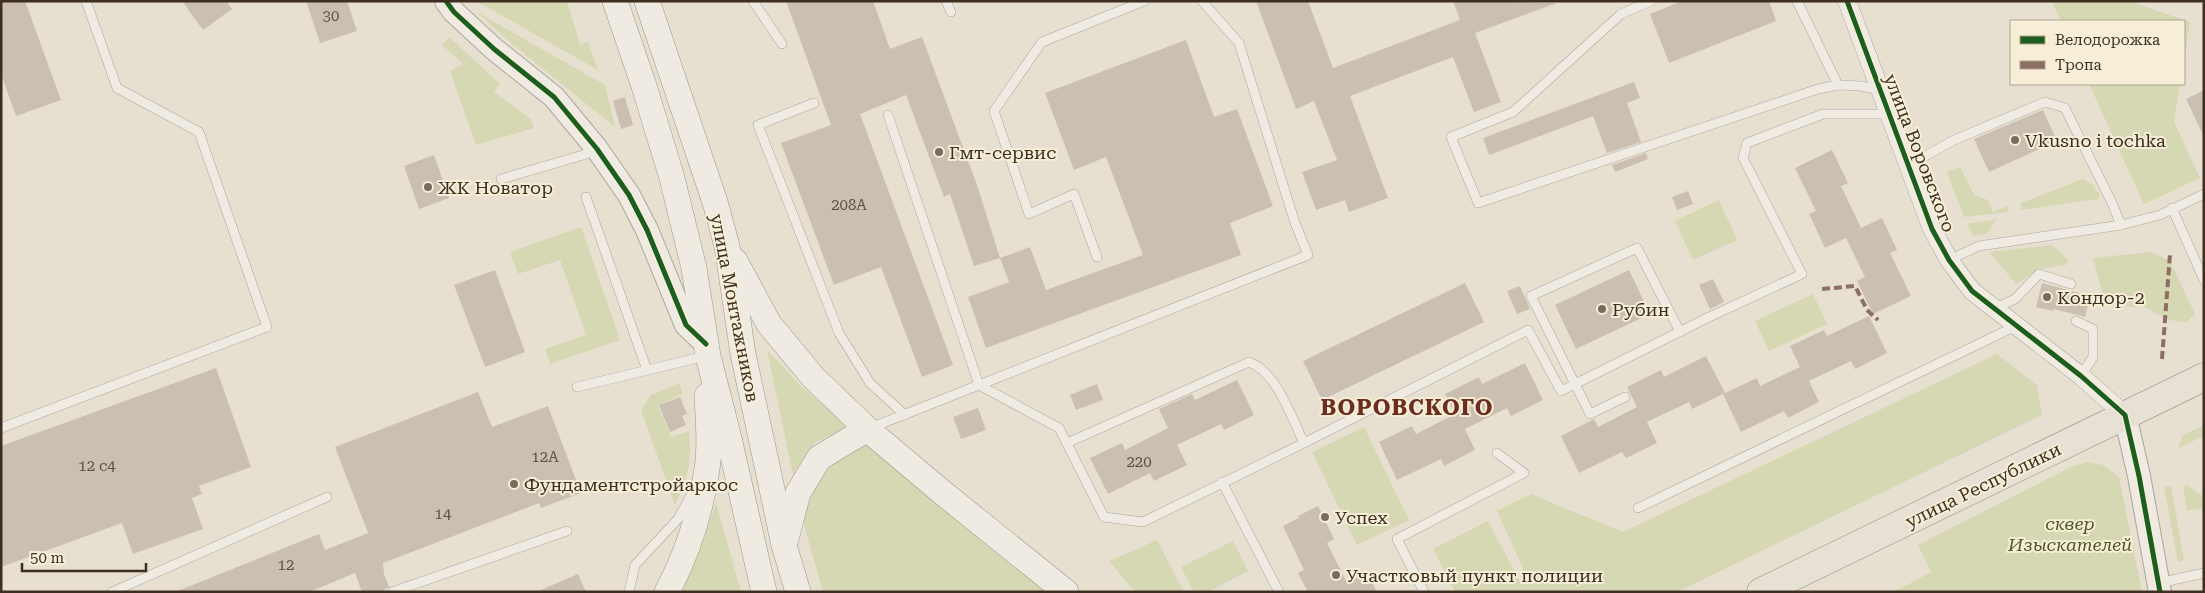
<svg xmlns="http://www.w3.org/2000/svg" width="2205" height="593" font-family="'Roboto Serif',serif">
<rect width="100%" height="100%" fill="#e7e0d1"/>
<!-- green -->
<g fill="#d6d7b3">
<polygon points="474,1 567,1 580,44 588,42 598,70 485,6"/>
<polygon points="2052,1 2129,1 2190,22 2184,61 2184,21 2061,21"/>
<polygon points="477,12 605,85 615,127 505,38"/>
<polygon points="449,37 500,84 494,92 531,119 534,128 476,145 450,71 463,64 442,45"/>
<polygon points="2089,84 2180,84 2174,122 2200,178 2144,204"/>
<polygon points="1960,167 1974,195 1988,200 1993,212 2007,206 2009,212 1964,217 1947,172"/>
<polygon points="2083,179 2093,185 2100,195 2098,199 2021,210 2021,203"/>
<polygon points="1719,200 1737,240 1693,260 1675,221"/>
<polygon points="1997,219 1987,234 1974,236 1967,224"/>
<polygon points="581,227 620,340 550,364 545,349 586,335 560,260 518,274 510,252"/>
<polygon points="2051,245 2061,252 2068,261 2066,265 2040,269 2016,284 1989,252"/>
<polygon points="2151,252 2170,261 2195,314 2187,322 2168,320 2143,306 2130,307 2103,295 2093,258"/>
<polygon points="1813,294 1827,324 1769,351 1755,321"/>
<polygon points="767,350 800,385 849,427 816,442 793,475"/>
<polygon points="1997,354 2037,385 2042,415 1677,592 1455,592 1433,549 1488,521 1520,582 1523,568 1497,511 1531,494 1623,532"/>
<path d="M679 383 683 394 658 405 671 437 689 431C692 464 689 474 675 505L641 410 651 395Z"/>
<polygon points="2204,425 2204,436 2178,448 2183,435"/>
<polygon points="1364,427 1409,520 1357,545 1312,452"/>
<polygon points="872,444 1050,592 823,592 802,518 822,472 848,451"/>
<polygon points="2087,462 2103,465 2119,477 2142,592 1894,592 1931,572 1918,545 2071,467"/>
<polygon points="2187,485 2204,497 2204,508 2187,511 2183,486"/>
<polygon points="2171,486 2184,560 2178,562 2164,487"/>
<polygon points="716,503 741,592 680,592 692,569"/>
<polygon points="1157,540 1184,592 1135,592 1109,561"/>
<polygon points="1233,541 1248,571 1208,592 1194,592 1181,567"/>
</g>
<!-- building -->
<g fill="#cbbfb2">
<polygon points="1,1 25,1 61,100 16,116 1,74"/>
<polygon points="182,1 226,1 232,9 203,30"/>
<polygon points="306,1 347,1 357,31 320,43"/>
<polygon points="786,1 873,1 890,49 922,37 977,185 1000,258 974,266 950,194 944,197 906,95 860,114 953,365 922,377 881,267 834,285 781,143 831,125"/>
<polygon points="1256,1 1308,1 1333,68 1460,20 1453,1 1557,3 1475,33 1501,102 1474,112 1453,57 1350,96 1388,198 1349,212 1345,200 1316,210 1302,172 1337,160 1314,101 1296,109"/>
<polygon points="1682,1 1769,1 1776,21 1669,63 1650,14"/>
<polygon points="1186,40 1214,117 1237,109 1273,206 1230,223 1241,255 986,348 968,297 1009,282 1000,258 1030,247 1046,290 1143,255 1106,157 1074,170 1045,93"/>
<polygon points="1634,82 1640,98 1627,103 1641,142 1607,153 1593,116 1489,155 1483,138"/>
<polygon points="2204,90 2204,137 2186,99"/>
<polygon points="625,97 633,125 621,129 613,101"/>
<polygon points="2043,110 2057,141 1989,172 1974,139"/>
<polygon points="1832,150 1848,183 1841,186 1861,228 1882,218 1897,250 1890,253 1911,296 1873,314 1857,281 1865,277 1846,238 1825,248 1809,214 1816,211 1795,168"/>
<polygon points="1646,153 1648,159 1615,172 1612,165"/>
<polygon points="434,155 449,198 419,209 404,166"/>
<polygon points="1688,191 1693,204 1677,210 1672,197"/>
<polygon points="495,270 525,352 485,367 454,285"/>
<polygon points="1629,270 1650,314 1576,349 1555,305"/>
<polygon points="1713,279 1724,302 1710,309 1699,285"/>
<polygon points="1465,283 1484,322 1322,400 1303,361"/>
<polygon points="2042,283 2090,296 2085,317 2054,309 2053,311 2036,307"/>
<polygon points="1520,286 1530,309 1517,314 1507,291"/>
<polygon points="1869,316 1887,353 1855,369 1851,361 1809,381 1819,402 1788,418 1784,411 1741,432 1723,394 1757,378 1760,386 1800,367 1790,346 1824,330 1827,336"/>
<polygon points="1706,356 1725,393 1692,409 1689,402 1647,422 1657,443 1626,458 1622,452 1579,473 1561,436 1594,419 1598,427 1637,407 1627,387 1661,370 1664,377"/>
<polygon points="1525,363 1543,400 1511,416 1507,408 1465,429 1475,450 1444,466 1441,459 1397,480 1379,442 1412,426 1416,434 1455,414 1445,394 1479,377 1482,384"/>
<polygon points="216,368 251,467 199,486 202,494 192,498 203,529 133,554 122,523 1,567 1,446"/>
<polygon points="1237,380 1254,415 1224,430 1221,424 1177,445 1187,465 1154,481 1150,473 1108,494 1090,458 1122,443 1125,450 1168,428 1159,409 1192,394 1195,400"/>
<polygon points="1097,384 1103,400 1076,410 1070,395"/>
<polygon points="478,392 492,427 548,406 581,493 541,508 539,503 383,563 384,574 389,587 380,592 362,592 355,573 309,592 175,592 319,534 325,550 368,533 335,447"/>
<polygon points="680,397 687,414 682,416 686,425 670,432 659,405"/>
<polygon points="978,408 986,430 961,439 953,417"/>
<polygon points="1318,506 1334,539 1327,543 1347,583 1367,573 1377,592 1308,592 1298,573 1304,570 1283,526 1299,518 1298,516"/>
<polygon points="578,574 586,592 536,592"/>
</g>
<g fill="none" stroke-linecap="round" stroke-linejoin="round">
<defs>
<g id="service">
<polyline points="753,1 782,44"/>
<polyline points="946,1 951,12"/>
<polyline points="1202,1 1239,43 1295,223 1308,255 979,385 1059,428 1104,517 1143,522 1304,443"/>
<polyline points="1651,1 1621,14 1513,112 1451,137 1478,203 1818,89 1838,85"/>
<polyline points="1797,1 1838,85 1861,86 1880,90"/>
<polyline points="814,103 758,125 839,333 870,383 905,415"/>
<polyline points="1909,165 1954,140 2045,102 2065,108 2112,203 2121,225"/>
<polyline points="501,179 583,155 597,149"/>
<polyline points="586,197 647,370"/>
<polyline points="2172,208 2204,280"/>
<polyline points="1097,257 1074,194 1029,214 994,111 1042,42 1144,1"/>
<polyline points="1949,260 1979,246 2121,225 2160,215 2204,194"/>
<polyline points="1994,309 2015,299 2039,274 2071,284"/>
<polyline points="2076,321 2093,329 2093,357 2081,376"/>
<polyline points="577,387 706,356"/>
<polyline points="1625,397 1590,414 1531,296 1637,248 1680,332"/>
<polyline points="1,428 267,327 199,132 117,88 86,1"/>
<polyline points="870,428 979,385 888,115"/>
<path d="M1067 443 1249 362C1277 372 1291 417 1304 443L1528 330 1561 391 1707 318 1802 274 1743 158 1747 143 1823 114H1889"/>
<polyline points="1222,482 1279,592"/>
<polyline points="1638,508 2016,326"/>
<polyline points="2159,583 2204,573"/>
<polyline points="112,592 327,497"/>
<polyline points="392,592 567,531"/>
<polyline points="629,592 635,565 678,519 693,492"/>
<polyline points="1424,592 1397,539 1524,473 1497,453"/>
</g>
<polyline id="minor" points="1847,1 1932,229 1949,260 1972,291 2081,376 2125,415"/>
<g id="tertiary">
<polyline points="446,1 454,12 494,49 554,97 597,149 629,195 647,230 686,325 706,344"/>
<polyline points="2125,415 2139,476 2160,592"/>
</g>
<g id="secondary">
<polyline points="615,1 644,86 672,178 694,268 708,356 728,434 764,592"/>
<polyline points="647,1 715,202 727,246 743,354 784,545 798,592"/>
<polyline points="735,261 769,324 813,377 867,429 943,493 1066,592"/>
<polyline points="786,539 798,493 819,458 867,429"/>
<path d="M667 592C687 554 701 511 707 469 711 445 708 420 707 396"/>
</g>
<polyline id="primary" points="1761,592 2204,377"/>
</defs>
<!-- service casing -->
<use href="#service" stroke="#ada599" stroke-width="10"/>
<!-- minor casing -->
<use href="#minor" stroke="#ada599" stroke-width="19"/>
<!-- tertiary casing -->
<use href="#tertiary" stroke="#ada599" stroke-width="24"/>
<!-- secondary casing -->
<use href="#secondary" stroke="#9c958a" stroke-width="26"/>
<!-- primary casing -->
<use href="#primary" stroke="#928b80" stroke-width="29"/>
<!-- service -->
<use href="#service" stroke="#efebe3" stroke-width="9"/>
<!-- minor -->
<use href="#minor" stroke="#efebe3" stroke-width="18"/>
<!-- tertiary -->
<use href="#tertiary" stroke="#efebe3" stroke-width="22"/>
<!-- secondary -->
<use href="#secondary" stroke="#efebe3" stroke-width="25"/>
<!-- primary -->
<use href="#primary" stroke="#e6e1d4" stroke-width="28"/>
<!-- quiet -->
<g stroke="#8d6e63" stroke-width="4" stroke-dasharray="8 4" stroke-linecap="butt">
<polyline points="1822,289 1855,286 1867,310 1878,320"/>
<polyline points="2162,359 2170,254"/>
</g>
<defs>
<g id="cycleway">
<polyline points="446,1 454,12 494,49 554,97 597,149 629,195 647,230 686,325 706,344"/>
<polyline points="1847,1 1932,229 1949,260 1972,291 2081,376 2125,415 2139,476 2160,592"/>
</g>
</defs>
<!-- cycleway casing -->
<use href="#cycleway" stroke="#f7eed8" stroke-width="8"/>
<!-- cycleway -->
<use href="#cycleway" stroke="#1b5e20" stroke-width="5"/>
</g>
<!-- markers -->
<g fill="#786c5e" stroke="#f7eed8" stroke-width="2">
<circle cx="2015" cy="140" r="5"/>
<circle cx="939" cy="152" r="5"/>
<circle cx="428" cy="187" r="5"/>
<circle cx="2047" cy="297" r="5"/>
<circle cx="1602" cy="309" r="5"/>
<circle cx="514" cy="484" r="5"/>
<circle cx="1325" cy="517" r="5"/>
<circle cx="1336" cy="575" r="5"/>
</g>
<g text-anchor="middle" dominant-baseline="central" stroke-width="4" stroke-linejoin="round" paint-order="stroke">
<!-- number labels -->
<g font-size="15" fill="#605244">
<text x="331" y="16">30</text>
<text x="849" y="205">208А</text>
<text x="545" y="457">12А</text>
<text x="1139" y="462">220</text>
<text x="97" y="466">12 с4</text>
<text x="443" y="514">14</text>
<text x="286" y="565">12</text>
</g>
<!-- poi labels -->
<g font-size="18" fill="#3d2e20" stroke="#f7eed8" text-anchor="start">
<text x="2025" y="140">Vkusno i tochka</text>
<text x="949" y="152">Гмт-сервис</text>
<text x="438" y="187">ЖК Новатор</text>
<text x="2057" y="297">Кондор-2</text>
<text x="1612" y="309">Рубин</text>
<text x="524" y="484">Фундаментстройаркос</text>
<text x="1335" y="517">Успех</text>
<text x="1346" y="575">Участковый пункт полиции</text>
</g>
<!-- street labels -->
<g font-size="18" fill="#3d2e20" stroke="#f7eed8">
<text transform="translate(1920 153) rotate(69)">улица Воровского</text>
<text transform="translate(735 308) rotate(79)">улица Монтажников</text>
<text transform="translate(1983 485) rotate(-26)">улица Республики</text>
</g>
<!-- park labels -->
<g font-size="18" font-style="italic" fill="#4d5a26" stroke="#f7eed8">
<text x="2070" y="523">сквер<tspan x="2070" dy="21">Изыскателей</tspan></text>
</g>
<!-- district labels -->
<g font-size="22" font-weight="bold" letter-spacing="1" fill="#6b2e1e" stroke="#f7eed8">
<text x="1407" y="407">ВОРОВСКОГО</text>
</g>
</g>
<!-- border -->
<rect width="2205" height="593" fill="none" stroke="#3d2e20" stroke-width="5"/>
<!-- legend -->
<rect x="2010" y="20" width="175" height="65" fill="#f7eed8" stroke="#ada18e"/>
<rect x="2020" y="36" width="25" height="8" fill="#1b5e20" stroke="#ada18e"/>
<text x="2055" y="45" font-size="15" fill="#3d2e20">Велодорожка</text>
<rect x="2020" y="61" width="25" height="8" fill="#8d6e63" stroke="#ada18e"/>
<text x="2055" y="70" font-size="15" fill="#3d2e20">Тропа</text>
<!-- scale -->
<path d="M22 563v8h124v-8" fill="none" stroke="#3d2e20" stroke-width="2.5"/>
<text x="30" y="563" font-size="15" fill="#3d2e20" stroke="#f7eed8" stroke-width="4" paint-order="stroke">50 m</text>
</svg>
